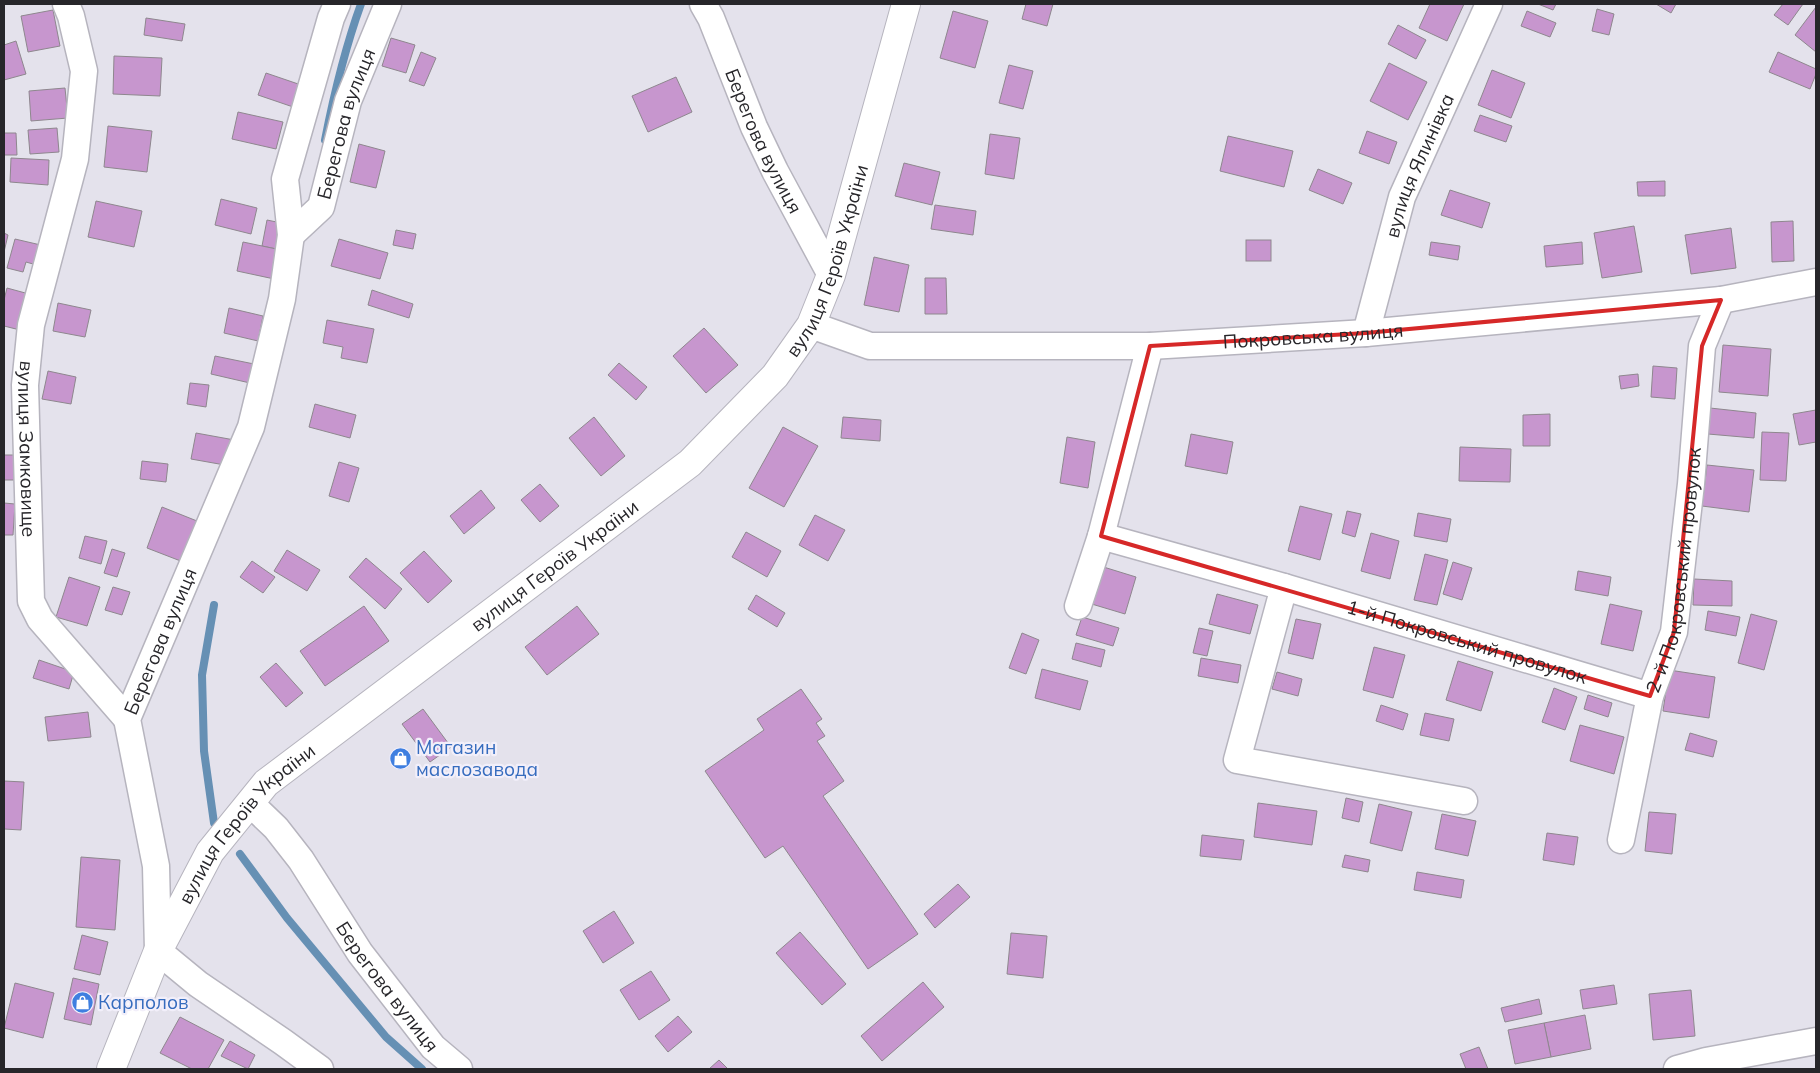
<svg xmlns="http://www.w3.org/2000/svg" width="1820" height="1073" font-family="Mulish,sans-serif">
<rect width="100%" height="100%" fill="#e4e2ec"/>
<g fill="none" stroke-linecap="round" stroke-linejoin="round">
<!-- stream -->
<g stroke="#6690b4" stroke-width="8">
<path d="M325 140C334 94 345 48 361 4"/>
<polyline points="214,605 202,675 204,751 214,823"/>
<polyline points="240,854 287,918 386,1037 422,1069"/>
</g>
</g>
<!-- building -->
<g fill="#c796ce" stroke="#8e878e">
<polygon points="1026,4 1053,4 1047,26 1022,19"/>
<polygon points="1430,4 1464,4 1447,41 1419,28"/>
<polygon points="1538,4 1556,4 1553,10"/>
<polygon points="1656,4 1676,4 1671,13"/>
<polygon points="1783,4 1803,4 1788,25 1774,15"/>
<polygon points="1816,7 1816,52 1795,35"/>
<polygon points="1597,9 1614,14 1609,35 1592,31"/>
<polygon points="53,10 60,46 28,52 21,16"/>
<polygon points="953,11 988,21 975,68 940,58"/>
<polygon points="1527,11 1556,23 1550,37 1521,26"/>
<polygon points="146,18 185,24 182,41 144,35"/>
<polygon points="1398,25 1426,40 1416,59 1388,44"/>
<polygon points="391,38 415,45 406,73 382,66"/>
<polygon points="16,41 26,74 4,80 4,45"/>
<polygon points="421,52 436,58 424,86 409,81"/>
<polygon points="1778,52 1816,69 1816,74 1810,89 1769,72"/>
<polygon points="114,56 162,58 160,96 113,94"/>
<polygon points="1389,63 1427,82 1408,120 1370,101"/>
<polygon points="1009,65 1033,71 1023,109 999,103"/>
<polygon points="1492,70 1525,83 1511,118 1478,105"/>
<polygon points="266,73 307,87 299,109 258,95"/>
<polygon points="676,77 692,112 648,132 632,96"/>
<polygon points="65,88 68,118 31,121 29,91"/>
<polygon points="238,112 283,122 276,149 232,139"/>
<polygon points="1480,115 1512,126 1506,142 1474,131"/>
<polygon points="108,126 152,131 147,172 104,167"/>
<polygon points="57,128 59,152 30,154 28,130"/>
<polygon points="1367,131 1397,142 1389,164 1359,153"/>
<polygon points="4,133 16,133 17,155 4,155"/>
<polygon points="990,134 1020,138 1014,179 985,174"/>
<polygon points="1228,136 1293,151 1284,187 1220,171"/>
<polygon points="359,144 385,151 376,188 350,182"/>
<polygon points="11,158 49,160 48,185 10,182"/>
<polygon points="904,163 940,172 932,205 895,196"/>
<polygon points="1318,169 1352,183 1343,204 1309,190"/>
<polygon points="1665,181 1665,196 1638,196 1637,182"/>
<polygon points="1450,190 1490,203 1482,228 1441,215"/>
<polygon points="221,199 257,208 251,234 215,225"/>
<polygon points="96,201 142,211 134,247 88,237"/>
<polygon points="935,205 976,211 973,235 931,229"/>
<polygon points="267,220 291,225 286,251 262,246"/>
<polygon points="1793,221 1794,261 1772,262 1771,222"/>
<polygon points="1634,226 1642,272 1602,278 1594,233"/>
<polygon points="1731,228 1736,268 1691,274 1685,235"/>
<polygon points="396,230 416,234 413,249 393,245"/>
<polygon points="4,233 8,235 4,252"/>
<polygon points="15,239 45,246 40,266 26,262 23,272 7,268"/>
<polygon points="339,239 388,253 380,279 331,266"/>
<rect x="1246" y="240" width="25" height="21"/>
<polygon points="243,242 286,251 279,280 237,271"/>
<polygon points="1431,242 1460,246 1458,260 1429,255"/>
<polygon points="1582,242 1583,264 1546,267 1544,246"/>
<polygon points="874,257 909,265 899,312 864,305"/>
<polygon points="925,278 946,278 947,314 925,314"/>
<polygon points="7,288 29,294 20,330 4,326 4,300"/>
<polygon points="372,290 413,304 409,318 368,305"/>
<polygon points="58,303 91,310 85,337 53,331"/>
<polygon points="229,308 263,316 258,341 224,333"/>
<polygon points="327,320 374,329 367,363 341,358 343,347 323,343"/>
<polygon points="704,328 738,365 706,393 673,356"/>
<polygon points="1723,345 1771,349 1768,396 1719,392"/>
<polygon points="215,356 254,364 250,383 211,374"/>
<polygon points="619,363 647,387 636,400 608,375"/>
<polygon points="1653,366 1677,368 1675,399 1651,397"/>
<polygon points="48,371 76,377 71,404 42,399"/>
<polygon points="1638,374 1639,386 1621,389 1619,376"/>
<polygon points="190,383 209,385 206,407 187,404"/>
<polygon points="315,404 356,415 350,438 309,427"/>
<polygon points="1710,408 1756,413 1754,438 1708,434"/>
<polygon points="1816,410 1816,442 1799,445 1793,414"/>
<polygon points="1550,414 1550,446 1523,446 1523,415"/>
<polygon points="594,417 625,456 601,476 569,438"/>
<polygon points="843,417 881,420 880,441 841,438"/>
<polygon points="783,427 818,446 784,507 749,488"/>
<polygon points="1762,432 1789,433 1786,481 1760,480"/>
<polygon points="196,433 240,441 236,467 191,459"/>
<polygon points="1191,434 1233,442 1227,474 1185,466"/>
<polygon points="1067,437 1095,442 1088,488 1060,483"/>
<polygon points="1460,447 1511,449 1510,482 1459,481"/>
<rect x="4" y="455" width="14" height="25"/>
<polygon points="142,461 168,464 166,482 140,479"/>
<polygon points="339,462 359,468 349,502 329,496"/>
<polygon points="1707,465 1754,470 1749,512 1702,506"/>
<polygon points="540,484 559,506 540,522 521,500"/>
<polygon points="481,490 495,508 464,534 450,516"/>
<polygon points="4,503 15,504 13,535 4,535"/>
<polygon points="1300,506 1332,514 1320,560 1288,551"/>
<polygon points="162,507 207,525 191,565 147,548"/>
<polygon points="1347,511 1361,514 1355,537 1342,533"/>
<polygon points="1418,513 1451,519 1447,542 1414,536"/>
<polygon points="815,515 845,530 828,561 799,545"/>
<polygon points="746,532 781,551 767,577 732,557"/>
<polygon points="1371,533 1399,541 1390,579 1361,571"/>
<polygon points="85,536 107,541 101,564 79,558"/>
<polygon points="112,549 125,553 117,577 104,573"/>
<polygon points="287,550 320,570 307,591 274,571"/>
<polygon points="424,551 452,581 428,603 400,573"/>
<polygon points="1425,554 1448,560 1437,605 1414,600"/>
<polygon points="366,558 402,589 385,609 349,577"/>
<polygon points="252,561 275,577 263,593 240,577"/>
<polygon points="1453,562 1472,568 1462,600 1443,594"/>
<polygon points="1097,565 1136,577 1125,614 1085,602"/>
<polygon points="1578,571 1611,577 1608,596 1575,590"/>
<polygon points="69,577 100,587 87,626 56,617"/>
<polygon points="1694,579 1732,581 1732,606 1693,605"/>
<polygon points="113,587 130,592 122,615 105,610"/>
<polygon points="1217,594 1258,605 1250,634 1209,624"/>
<polygon points="756,595 785,613 777,627 748,609"/>
<polygon points="1610,604 1642,611 1633,651 1601,644"/>
<polygon points="364,606 389,641 325,686 300,651"/>
<polygon points="577,606 599,634 547,675 525,647"/>
<polygon points="1708,611 1740,617 1736,636 1705,630"/>
<polygon points="1751,614 1777,621 1764,670 1738,663"/>
<polygon points="1082,617 1119,628 1113,646 1076,635"/>
<polygon points="1296,619 1321,624 1313,659 1288,653"/>
<polygon points="1199,628 1213,631 1207,656 1193,653"/>
<polygon points="1022,633 1039,640 1026,674 1009,668"/>
<polygon points="1076,643 1105,650 1101,667 1072,659"/>
<polygon points="1374,647 1405,655 1393,698 1363,690"/>
<polygon points="1201,658 1241,665 1238,683 1198,676"/>
<polygon points="39,660 74,672 69,689 33,678"/>
<polygon points="1458,661 1493,672 1481,711 1446,700"/>
<polygon points="276,663 303,693 286,707 260,677"/>
<polygon points="1042,669 1088,681 1080,710 1035,698"/>
<polygon points="1669,670 1715,677 1709,718 1663,711"/>
<polygon points="1277,672 1302,679 1298,696 1272,689"/>
<polygon points="1554,688 1577,697 1565,730 1542,722"/>
<polygon points="801,689 822,719 816,723 825,736 817,741 844,781 823,796 918,934 868,969 783,846 765,858 705,771 764,730 757,719"/>
<polygon points="1588,695 1612,703 1608,717 1584,709"/>
<polygon points="1381,705 1408,714 1403,730 1376,721"/>
<polygon points="423,709 451,747 430,762 402,724"/>
<polygon points="88,712 91,737 48,741 45,717"/>
<polygon points="1425,713 1454,719 1449,741 1420,735"/>
<polygon points="1580,725 1624,737 1614,774 1570,761"/>
<polygon points="1690,733 1717,741 1713,757 1685,750"/>
<polygon points="4,781 24,782 21,830 4,829"/>
<polygon points="1346,798 1363,802 1359,822 1342,818"/>
<polygon points="1258,803 1317,811 1312,845 1254,837"/>
<polygon points="1379,804 1412,812 1402,851 1370,843"/>
<polygon points="1649,812 1676,814 1672,854 1645,851"/>
<polygon points="1442,814 1476,821 1468,856 1435,849"/>
<polygon points="1547,833 1578,837 1574,865 1543,860"/>
<polygon points="1202,835 1244,840 1241,860 1200,856"/>
<polygon points="1345,855 1370,860 1368,872 1342,867"/>
<polygon points="81,857 120,860 115,930 76,927"/>
<polygon points="1417,872 1464,880 1461,898 1414,890"/>
<polygon points="958,884 970,897 935,928 924,914"/>
<polygon points="614,911 634,943 603,963 583,931"/>
<polygon points="800,932 846,984 822,1005 776,953"/>
<polygon points="1011,933 1047,936 1043,978 1007,974"/>
<polygon points="82,935 108,942 100,975 74,969"/>
<polygon points="651,971 670,1000 639,1020 620,990"/>
<polygon points="73,978 99,984 91,1025 64,1019"/>
<polygon points="923,982 944,1007 882,1061 861,1036"/>
<polygon points="15,983 54,993 43,1038 4,1028"/>
<polygon points="1614,985 1617,1004 1583,1009 1580,990"/>
<polygon points="1691,990 1695,1036 1653,1040 1649,994"/>
<polygon points="1539,999 1542,1014 1505,1022 1501,1008"/>
<polygon points="1585,1015 1591,1049 1551,1057 1544,1023"/>
<polygon points="678,1016 692,1032 668,1052 655,1036"/>
<polygon points="180,1017 224,1040 208,1069 192,1069 160,1053"/>
<polygon points="1544,1023 1551,1057 1515,1064 1508,1030"/>
<polygon points="230,1041 255,1055 248,1069 221,1056"/>
<polygon points="1479,1047 1488,1069 1466,1069 1460,1054"/>
<polygon points="719,1060 728,1069 709,1069"/>
</g>
<g fill="none" stroke-linecap="round" stroke-linejoin="round">
<defs>
<g id="minor">
<path id="s1" d="M66 4 71 16 84 71 75 159 31 325 25 385 31 601 40 619 127 719"/>
<path id="s2" d="M703 4 711 18 754 127 775 171 831 275"/>
<path id="s3" d="M291 235 321 207 348 101 388 4"/>
<path id="s4" d="M811 325 870 346H1150L1366 333 1721 300 1816 282"/>
<path id="s5" d="M1366 333 1402 197 1489 4"/>
<path id="s6" d="M1101 536 1284 587 1650 696"/>
<polyline points="1284,587 1237,760 1464,801"/>
<polyline points="1078,606 1101,536 1150,346"/>
<path id="s7" d="M250 803 276 828 301 860 360 953 433 1047 459 1069"/>
<path id="s8" d="M1621 840 1650 696 1674 632 1691 484 1702 346 1721 300"/>
<path id="s9" d="M320 1069 283 1042 198 984 158 951 156 866 127 719 251 427 282 299 291 235 285 179 331 18 337 4"/>
<polyline points="1677,1069 1706,1061 1816,1041"/>
</g>
<g id="secondary">
<path id="s10" d="M111 1069 158 951 210 852 266 783 690 463 775 376 811 325 831 275 906 4"/>
</g>
</defs>
<!-- minor casing -->
<use href="#minor" stroke="#b6b4be" stroke-width="29"/>
<!-- secondary casing -->
<use href="#secondary" stroke="#b6b4be" stroke-width="30"/>
<!-- minor -->
<use href="#minor" stroke="#fff" stroke-width="26"/>
<!-- secondary -->
<use href="#secondary" stroke="#fff" stroke-width="28"/>
</g>
<!-- marked area -->
<path fill="none" stroke="#d62828" stroke-width="4" stroke-linejoin="round" d="M1721 300 1702 346 1674 632 1650 696 1101 536 1150 346 1366 333Z"/>
<!-- icons -->
<defs>
<symbol id="shop-disc" viewBox="-11 -11 22 22"><circle r="9.5" fill="#3f7fe0" stroke="#f2effa"/><path d="M-5-2.5h2.3a2.7 3.5 0 0 1 5.4 0H5L5.5 6h-11ZM-1.5-2.5h3a1.5 2.3 0 0 0-3 0Z" fill="#fff"/></symbol>
</defs>
<g fill-rule="evenodd">
<use href="#shop-disc" x="388" y="746" width="25" height="25"/>
<use href="#shop-disc" x="70" y="990" width="25" height="25"/>
</g>
<g text-anchor="middle" dominant-baseline="central" stroke-width="4.5" stroke-linejoin="round" paint-order="stroke">
<!-- street labels -->
<g font-size="19" fill="#27262a" stroke="#f2effa">
<text stroke="none"><textPath href="#s3" startOffset="128">Берегова вулиця</textPath></text>
<text stroke="none"><textPath href="#s2" startOffset="150">Берегова вулиця</textPath></text>
<text stroke="none"><textPath href="#s5" startOffset="176">вулиця Ялинівка</textPath></text>
<text stroke="none"><textPath href="#s10" startOffset="1109">вулиця Героїв України</textPath></text>
<text stroke="none"><textPath href="#s4" startOffset="506">Покровська вулиця</textPath></text>
<text stroke="none"><textPath href="#s1" startOffset="454">вулиця Замковище</textPath></text>
<text stroke="none"><textPath href="#s10" startOffset="689">вулиця Героїв України</textPath></text>
<text stroke="none"><textPath href="#s8" startOffset="276">2-й Покровський провулок</textPath></text>
<text stroke="none"><textPath href="#s9" startOffset="520">Берегова вулиця</textPath></text>
<text stroke="none"><textPath href="#s6" startOffset="381">1-й Покровський провулок</textPath></text>
<text stroke="none"><textPath href="#s10" startOffset="284">вулиця Героїв України</textPath></text>
<text stroke="none"><textPath href="#s7" startOffset="230">Берегова вулиця</textPath></text>
</g>
<!-- shop labels -->
<g font-size="19" fill="#366cbe" stroke="#f2effa" text-anchor="start">
<text x="416" y="747">Магазин<tspan x="416" dy="22">маслозавода</tspan></text>
<text x="98" y="1002">Карполов</text>
</g>
</g>
<!-- border -->
<rect width="1820" height="1073" fill="none" stroke="#27262a" stroke-width="10"/>
</svg>
